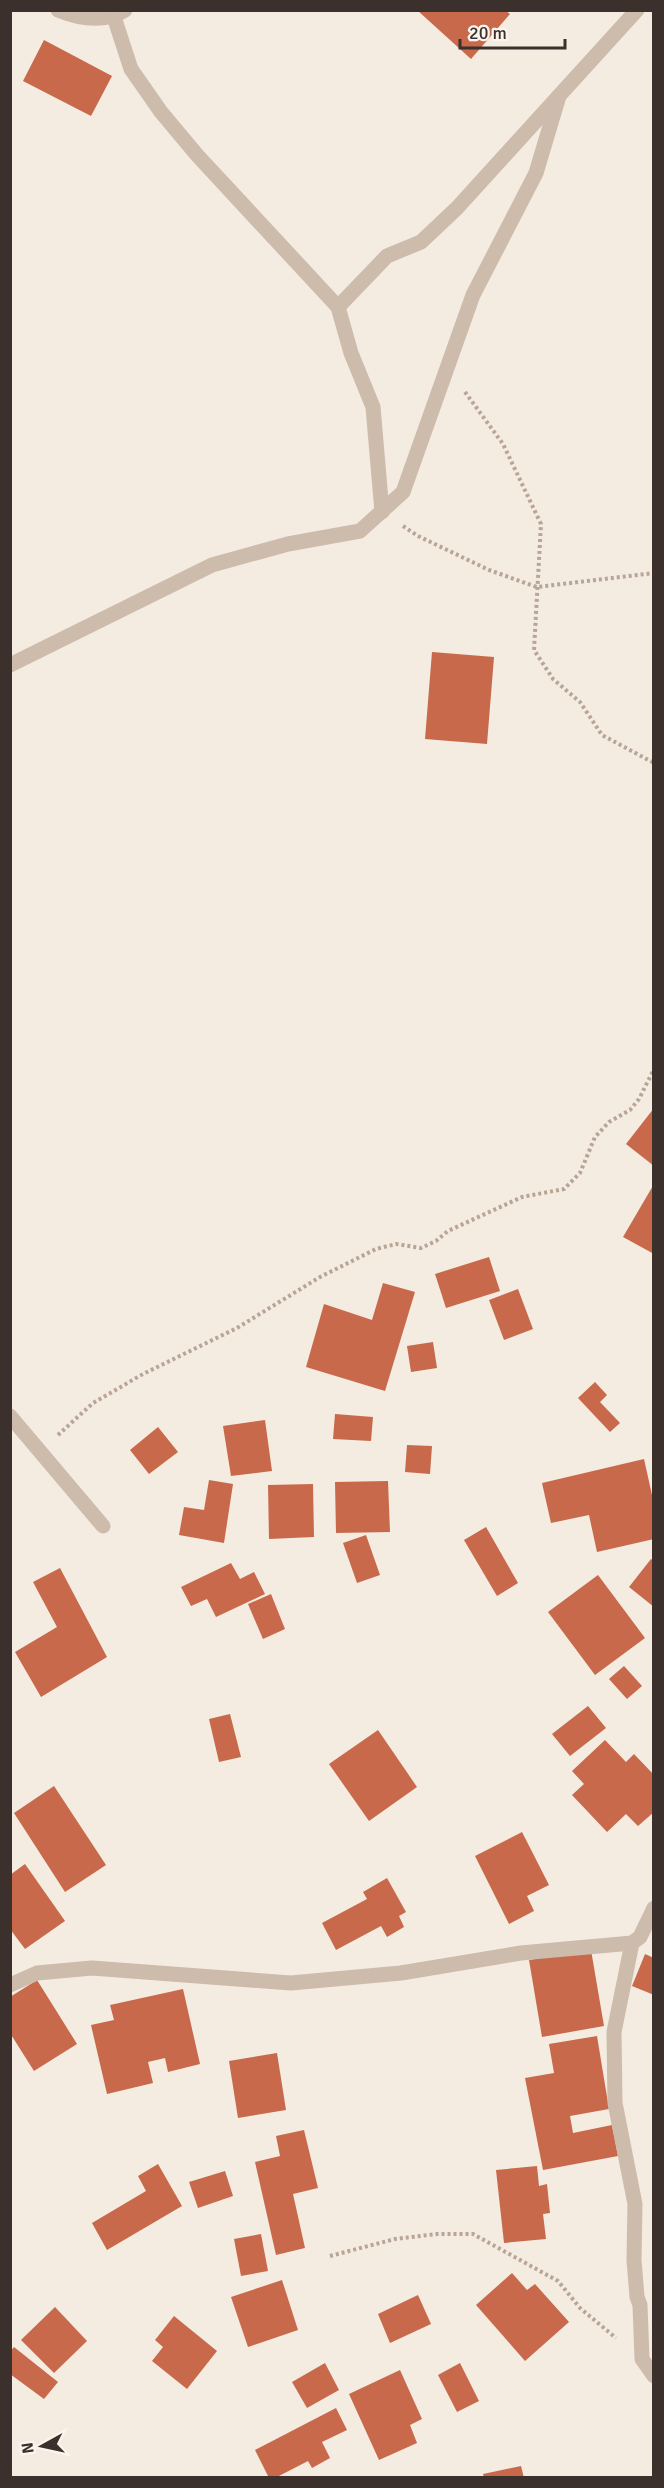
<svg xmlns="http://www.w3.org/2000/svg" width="664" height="2488" font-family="Signika,sans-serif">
<rect width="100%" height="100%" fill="#f4ebe1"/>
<!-- building -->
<g fill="#c8694b">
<polygon points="417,10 505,10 510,14 471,59"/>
<polygon points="44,40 112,76 91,116 23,81"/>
<polygon points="432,652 494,657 487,744 425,739"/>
<polygon points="654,1108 654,1166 626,1144"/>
<polygon points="654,1184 654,1254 623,1237"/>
<polygon points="489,1257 500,1291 446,1308 435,1274"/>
<polygon points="383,1283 415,1292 385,1391 306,1367 324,1304 372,1320"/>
<polygon points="518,1289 533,1329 504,1340 489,1300"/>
<polygon points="433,1342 437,1368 411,1372 407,1346"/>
<polygon points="595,1382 607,1395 600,1402 620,1423 610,1432 578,1398"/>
<polygon points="335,1414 373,1417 371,1441 333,1439"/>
<polygon points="265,1420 272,1471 231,1476 223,1426"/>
<polygon points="158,1427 178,1452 149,1474 130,1450"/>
<polygon points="407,1445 432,1446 430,1474 405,1472"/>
<polygon points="644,1459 654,1504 654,1539 597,1552 589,1515 551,1523 542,1483"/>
<polygon points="209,1480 233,1484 224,1543 179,1535 184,1507 204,1510"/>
<polygon points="388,1481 390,1532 336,1533 335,1482"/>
<polygon points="313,1484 314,1537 269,1539 268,1485"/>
<polygon points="486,1527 518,1583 497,1596 464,1540"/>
<polygon points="366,1535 380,1575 357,1583 343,1543"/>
<polygon points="651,1559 654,1561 654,1607 629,1587"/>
<polygon points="231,1563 240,1579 254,1572 265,1594 216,1617 207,1599 191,1606 181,1587"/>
<polygon points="60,1568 107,1657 41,1697 15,1652 57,1627 33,1582"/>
<polygon points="598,1575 645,1638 595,1675 548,1612"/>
<polygon points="271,1594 285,1629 263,1639 248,1604"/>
<polygon points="624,1666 642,1686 627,1699 609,1679"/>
<polygon points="588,1706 606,1728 570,1756 552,1734"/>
<polygon points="230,1714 241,1757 219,1762 209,1719"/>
<polygon points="378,1730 417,1787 369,1821 329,1764"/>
<polygon points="605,1740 626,1762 634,1754 654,1775 654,1812 638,1826 626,1814 607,1832 572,1795 584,1784 572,1771"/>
<polygon points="54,1786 106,1865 65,1892 14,1813"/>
<polygon points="522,1832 549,1885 527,1896 534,1911 509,1924 475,1856"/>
<polygon points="25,1864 65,1921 25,1949 10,1929 10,1875"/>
<polygon points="387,1878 406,1912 399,1916 404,1927 387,1937 381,1926 336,1950 322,1923 367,1899 363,1892"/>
<polygon points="591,1950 604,2026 542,2037 529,1960"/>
<polygon points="645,1954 654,1958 654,1995 632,1986"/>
<polygon points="37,1980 77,2044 34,2071 10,2033 10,1997"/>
<polygon points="183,1989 200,2064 168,2072 165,2058 148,2062 153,2083 107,2094 91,2025 114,2020 110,2005"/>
<polygon points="597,2036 609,2109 570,2116 573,2133 612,2125 618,2156 543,2170 525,2078 554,2073 549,2044"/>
<polygon points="277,2053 286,2110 238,2118 229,2061"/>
<polygon points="304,2130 318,2188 293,2194 305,2248 276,2255 255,2162 280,2156 276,2136"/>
<polygon points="158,2164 182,2206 107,2250 92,2223 146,2191 138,2176"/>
<polygon points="537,2166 539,2186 547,2184 550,2213 543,2214 546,2239 504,2243 496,2170"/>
<polygon points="225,2171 233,2196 198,2208 189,2182"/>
<polygon points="261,2234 268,2271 241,2276 234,2239"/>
<polygon points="512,2273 527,2290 535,2284 569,2322 525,2361 476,2305"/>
<polygon points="282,2280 298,2330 248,2347 231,2297"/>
<polygon points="418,2295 431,2324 390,2343 378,2314"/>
<polygon points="55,2307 87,2341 54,2373 21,2340"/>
<polygon points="174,2316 217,2351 187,2389 152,2361 163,2347 155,2340"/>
<polygon points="14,2347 58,2382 44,2399 10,2374 10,2352"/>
<polygon points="325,2363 339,2390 307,2408 292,2382"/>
<polygon points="460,2363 479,2401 457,2412 438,2375"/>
<polygon points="400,2370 422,2419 410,2425 417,2443 379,2460 349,2394"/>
<polygon points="336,2408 347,2430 322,2442 330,2458 312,2468 308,2461 275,2478 269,2478 255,2450"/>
<polygon points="521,2466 524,2478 484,2478 483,2474"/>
</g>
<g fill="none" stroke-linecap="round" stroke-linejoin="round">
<!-- path -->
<g stroke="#b9a596" stroke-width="4" stroke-dasharray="3 3" stroke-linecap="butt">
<polyline points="465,392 503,444 541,524 534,650 553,679 580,702 602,735 654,763"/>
<polyline points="403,526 418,536 489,570 537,587 654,573"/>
<polyline points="58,1435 93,1403 143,1374 237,1328 320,1277 376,1249 396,1244 421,1248 436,1241 448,1231 522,1197 564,1189 580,1173 595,1137 609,1122 630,1110 639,1099 654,1069"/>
<polyline points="330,2256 395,2239 437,2234 473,2234 558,2281 580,2308 616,2338"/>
</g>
<!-- minor -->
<g stroke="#cdbbac" stroke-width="15">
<path d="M58 10C80 19 104 23 125 10"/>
<polyline points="114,17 131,69 161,112 197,155 338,307 387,256 421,242 457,208 637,10"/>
<polyline points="338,307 351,353 373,407 382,512"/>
<polyline points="10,665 212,565 288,544 360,531 403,492 473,295 536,173 559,96"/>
<polyline points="10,1416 103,1526"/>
<polyline points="632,1943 614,2032 615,2103 635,2204 634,2260 637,2297 640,2305 642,2359 654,2376"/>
<polyline points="10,1985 37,1973 92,1968 291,1983 401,1973 521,1953 632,1943 640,1937 654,1908"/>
</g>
</g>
<!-- border -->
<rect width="664" height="2488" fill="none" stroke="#3b302b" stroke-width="24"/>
<!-- north arrow -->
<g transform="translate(42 2446) rotate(262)" stroke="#fbf5ee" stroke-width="4.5" paint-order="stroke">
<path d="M0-4.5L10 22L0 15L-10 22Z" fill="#3b302b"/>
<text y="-9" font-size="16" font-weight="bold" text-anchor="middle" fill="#3b302b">N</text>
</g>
<!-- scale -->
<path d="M460 39v9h105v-9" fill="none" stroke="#3b302b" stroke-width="3"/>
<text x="469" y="39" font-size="18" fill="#3b302b" stroke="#fbf5ee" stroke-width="4.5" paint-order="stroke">20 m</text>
</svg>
